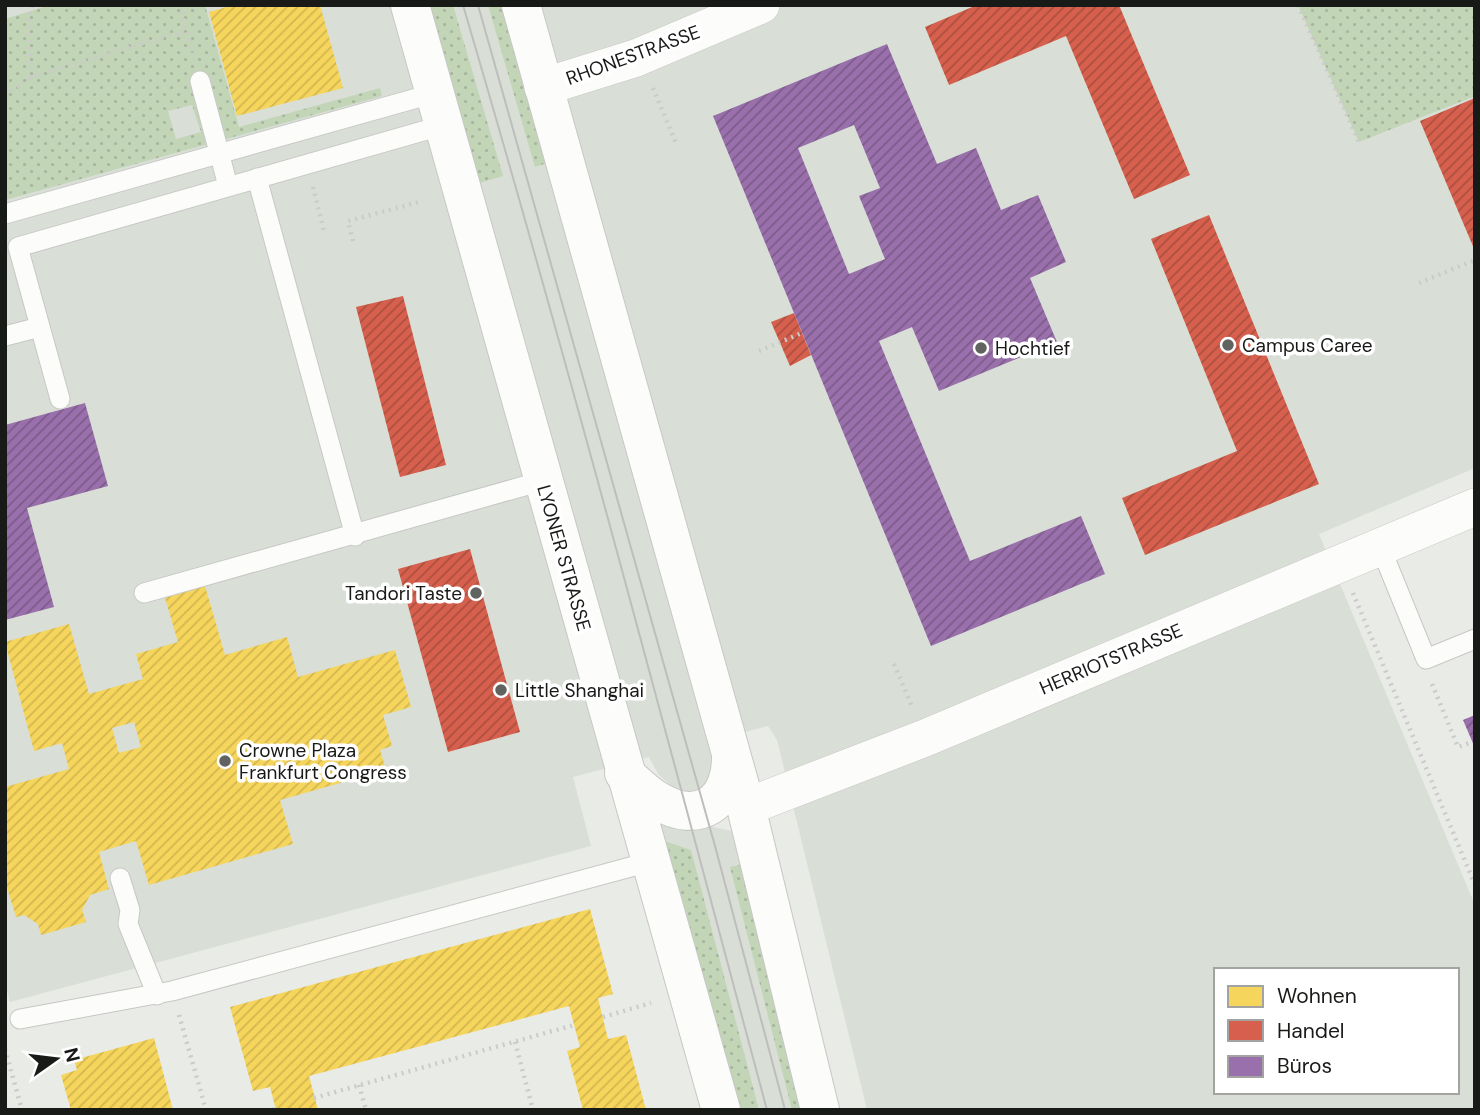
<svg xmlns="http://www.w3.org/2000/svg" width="1480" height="1115" font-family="'DM Sans',sans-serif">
<defs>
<pattern id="grass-dots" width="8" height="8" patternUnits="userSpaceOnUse" patternTransform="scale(1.75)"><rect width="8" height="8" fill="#c2d5b7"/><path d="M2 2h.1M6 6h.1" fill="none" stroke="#a6b69d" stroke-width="1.8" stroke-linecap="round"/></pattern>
<pattern id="homes-hatch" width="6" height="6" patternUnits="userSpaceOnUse" patternTransform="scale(1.75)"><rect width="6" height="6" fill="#f6d55c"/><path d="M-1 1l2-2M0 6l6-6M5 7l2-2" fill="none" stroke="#d2b64f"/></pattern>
<pattern id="shops-hatch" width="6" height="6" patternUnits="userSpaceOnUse" patternTransform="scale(1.75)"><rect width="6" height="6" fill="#d6604d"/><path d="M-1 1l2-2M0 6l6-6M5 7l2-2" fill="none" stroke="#ad4e3f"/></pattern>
<pattern id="offices-hatch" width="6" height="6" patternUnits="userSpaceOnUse" patternTransform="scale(1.75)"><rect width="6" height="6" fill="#9970ab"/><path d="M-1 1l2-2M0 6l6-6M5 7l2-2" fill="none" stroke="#7c5b8a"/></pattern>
</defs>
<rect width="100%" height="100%" fill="#e9ebe7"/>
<!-- built -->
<g fill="#d9dfd6" fill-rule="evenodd">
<path d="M5 5H1475V468L1319 534 1475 905V1110H867L777 740 768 726 711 741 718 766 700 794 673 788 658 774 649 757 573 777 591 846 10 1002 5 983ZM1216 970H1457V1092H1216Z"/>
<polygon points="651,804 682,820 736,832 807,1110 740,1110"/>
</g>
<!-- grass -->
<g fill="url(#grass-dots)" fill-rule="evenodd">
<path d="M50 5H205L239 127 380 88 382 96 5 200V19ZM192 105 201 132 176 139 168 111Z"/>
<polygon points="426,5 453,5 503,176 476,184"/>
<polygon points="488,5 506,5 550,162 535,167"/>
<polygon points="1298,5 1475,5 1475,96 1359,142"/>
<polygon points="658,839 691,850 759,1110 740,1110"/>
<polygon points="745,864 807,1110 792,1110 730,867"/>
</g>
<!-- homes -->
<g fill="url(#homes-hatch)" fill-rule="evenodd">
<polygon points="234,5 320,5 343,88 237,116 209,12"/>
<path d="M205 586 225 655 287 637 298 677 395 650 411 707 383 715 392 746 380 750 386 770 280 800 293 844 149 885 136 841 99 852 109 889 90 895 82 910 86 922 41 935 38 924 24 915 16 917 5 881V787L69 769 62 743 34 751 5 642 69 624 89 694 143 679 136 654 178 642 165 598ZM134 722 141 747 119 753 112 728Z"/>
<polygon points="590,909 613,994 598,998 608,1039 626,1035 646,1110 583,1110 567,1051 580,1047 569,1006 309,1076 318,1110 276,1110 270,1087 253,1091 230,1007"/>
<polygon points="154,1038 173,1110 71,1110 61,1075 77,1070 74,1060"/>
</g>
<!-- shops -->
<g fill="url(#shops-hatch)">
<polygon points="977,5 1119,5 1190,175 1134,199 1066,36 949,85 925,27"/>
<polygon points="1475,98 1475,251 1420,121"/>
<polygon points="1209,215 1319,484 1145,555 1122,498 1237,451 1151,239"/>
<polygon points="403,296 446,465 400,477 356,307"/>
<polygon points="794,313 811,355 790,366 771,322"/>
<polygon points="470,549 520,732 448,752 398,569"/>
</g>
<!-- offices -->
<g fill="url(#offices-hatch)" fill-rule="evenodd">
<path d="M887 44 937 164 976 148 1001 210 1038 195 1066 262 1030 278 1057 342 939 391 912 327 879 341 970 561 1081 516 1105 574 931 646 713 116ZM854 125 880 188 859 196 885 259 849 274 798 148Z"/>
<polygon points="85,403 108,486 27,508 54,607 5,620 5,425"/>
<polygon points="1475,715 1475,748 1463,720"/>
</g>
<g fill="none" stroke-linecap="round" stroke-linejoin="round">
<defs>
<g id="lane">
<polyline points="200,81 228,186"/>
<polyline points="257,178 355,536"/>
<polyline points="5,214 435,93"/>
<polyline points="5,336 40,327"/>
<polyline points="60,399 18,247 444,125"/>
<polyline points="1380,546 1426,659 1475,639"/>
<polyline points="144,593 542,481"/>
<polyline points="120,878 130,910 128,924 157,995"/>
<polyline points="20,1019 172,991 649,862"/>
</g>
<g id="street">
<polyline points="543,87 636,58 761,5"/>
<polyline points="746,807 925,738 1475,507"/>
</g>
<g id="secondary">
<polyline points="410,5 721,1110"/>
<polyline points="521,5 746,807 820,1110"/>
<path d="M624 773C635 783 646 794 658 801 699 825 730 803 731 759"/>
</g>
</defs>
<!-- lane casing -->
<use href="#lane" stroke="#c7c8c5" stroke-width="21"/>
<!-- street casing -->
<use href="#street" stroke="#c7c8c5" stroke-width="38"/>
<!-- secondary casing -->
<use href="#secondary" stroke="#c7c8c5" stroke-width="40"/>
<!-- path -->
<g stroke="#cbcbca" stroke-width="4.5" stroke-dasharray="2 5" stroke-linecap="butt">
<polyline points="180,5 194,60"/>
<polyline points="1298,5 1359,142"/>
<polyline points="31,77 29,12 32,5"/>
<polyline points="653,88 676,143"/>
<polyline points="5,95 31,77 186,30"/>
<polyline points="313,187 324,231"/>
<polyline points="353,241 348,221 423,201"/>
<polyline points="1419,283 1475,260"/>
<polyline points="759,351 802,333"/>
<polyline points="1353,593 1475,885"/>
<polyline points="894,664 913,709"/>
<polyline points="1432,684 1458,747 1472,742"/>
<polyline points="179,1015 206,1110"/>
<polyline points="603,1017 651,1003"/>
<polyline points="515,1042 533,1110"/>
<polyline points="5,1049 22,1110"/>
<polyline points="359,1085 366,1110"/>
<polyline points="314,1098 574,1025"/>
<polyline points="273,1110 276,1109"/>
</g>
<!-- lane -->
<use href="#lane" stroke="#fcfcfb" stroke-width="19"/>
<!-- street -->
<use href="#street" stroke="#fcfcfb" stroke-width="37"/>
<!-- secondary -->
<use href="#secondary" stroke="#fcfcfb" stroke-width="38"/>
<!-- tram -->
<g stroke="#bebebd" stroke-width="2">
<path d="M463 5C571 372 668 741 767 1110"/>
<polyline points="478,5 715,846 785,1110"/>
</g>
</g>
<!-- markers -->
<g fill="#616360" stroke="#fff" stroke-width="2.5">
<circle cx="1228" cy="345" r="7"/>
<circle cx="981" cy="348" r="7"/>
<circle cx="476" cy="593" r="7"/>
<circle cx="501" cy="690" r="7"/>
<circle cx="225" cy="761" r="7"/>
</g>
<g text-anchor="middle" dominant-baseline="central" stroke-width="7" stroke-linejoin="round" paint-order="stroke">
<!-- street labels -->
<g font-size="19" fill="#181a17" stroke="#fff">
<text transform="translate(633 55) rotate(-20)">RHONESTRASSE</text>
<text transform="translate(564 558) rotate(74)">LYONER STRASSE</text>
<text transform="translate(1111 659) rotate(-23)">HERRIOTSTRASSE</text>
</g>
<!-- poi labels -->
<g font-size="19" fill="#181a17" stroke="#fff" text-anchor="start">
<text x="1242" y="345">Campus Caree</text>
<text x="995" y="348">Hochtief</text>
<text x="462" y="593" text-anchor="end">Tandori Taste</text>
<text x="515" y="690">Little Shanghai</text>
<text x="239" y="750">Crowne Plaza<tspan x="239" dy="22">Frankfurt Congress</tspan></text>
</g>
</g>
<!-- border -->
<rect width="1480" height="1115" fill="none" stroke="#181a17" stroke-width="14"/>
<!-- legend -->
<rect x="1214" y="968" width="245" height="126" fill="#ffffff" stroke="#a3a3a2" stroke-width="2"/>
<rect x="1228" y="986" width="35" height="21" fill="#f6d55c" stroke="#a3a3a2" stroke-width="2"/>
<text x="1277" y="1003" font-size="21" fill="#181a17">Wohnen</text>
<rect x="1228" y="1020" width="35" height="21" fill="#d6604d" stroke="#a3a3a2" stroke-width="2"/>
<text x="1277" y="1038" font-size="21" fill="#181a17">Handel</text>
<rect x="1228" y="1056" width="35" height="21" fill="#9970ab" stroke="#a3a3a2" stroke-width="2"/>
<text x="1277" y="1073" font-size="21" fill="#181a17">Büros</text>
<!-- north arrow -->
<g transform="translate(56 1059) rotate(76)" stroke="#ffffff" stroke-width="5" paint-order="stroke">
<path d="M0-5L12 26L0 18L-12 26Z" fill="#181a17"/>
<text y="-10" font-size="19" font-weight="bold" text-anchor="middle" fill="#181a17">N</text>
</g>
</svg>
